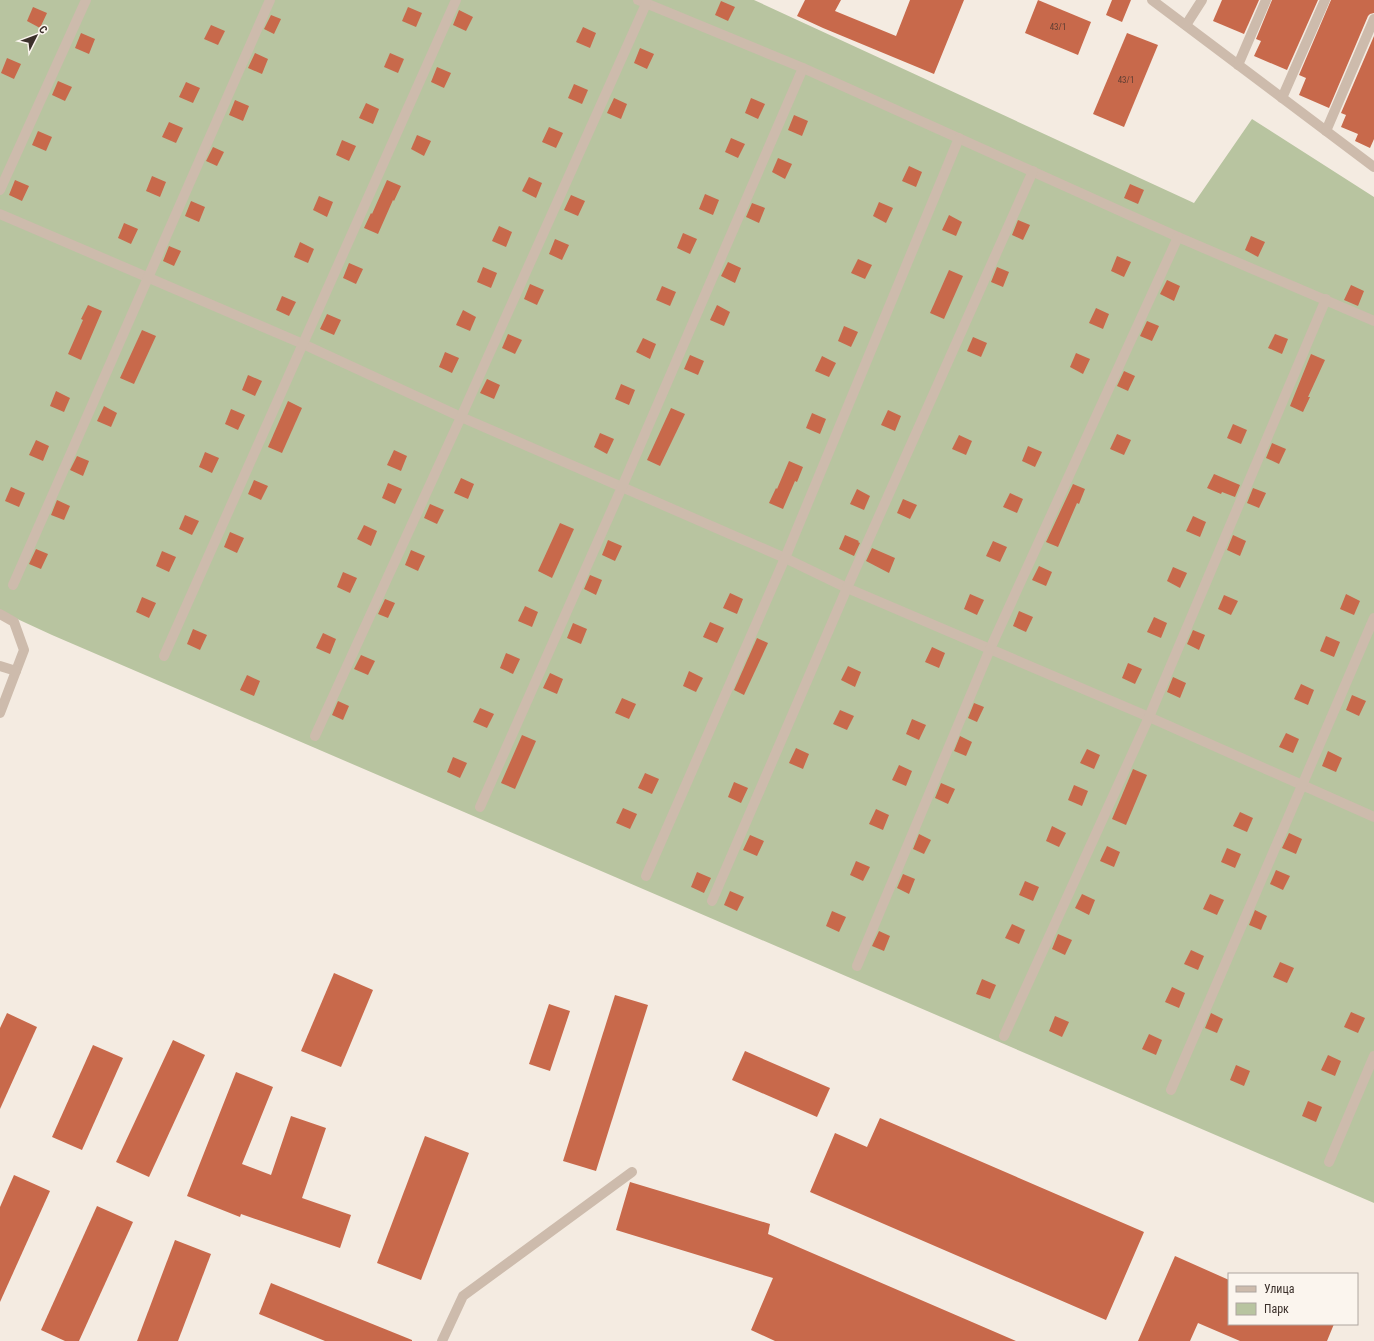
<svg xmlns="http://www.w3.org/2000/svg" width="1374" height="1341" font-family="'Roboto Condensed',sans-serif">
<rect width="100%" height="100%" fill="#f4ebe1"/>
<!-- green -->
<polygon fill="#b8c4a0" points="0,0 754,0 1194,203 1252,119 1374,197 1374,1203 52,635 0,611"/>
<!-- building -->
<g fill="#c8694b">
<polygon points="805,0 841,0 835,11 896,36 910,0 964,0 934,74 823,28 797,16"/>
<polygon points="1038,0 1091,22 1078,55 1025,33"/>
<polygon points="1112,0 1131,0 1122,22 1106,15"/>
<polygon points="1222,0 1259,0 1244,34 1213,21"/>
<polygon points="1272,0 1318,0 1287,70 1254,56 1261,41 1256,39"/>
<polygon points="1331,0 1374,0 1374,13 1370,14 1368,16 1329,108 1299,95 1306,78 1299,75"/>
<polygon points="721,1 735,7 728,21 715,15"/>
<polygon points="33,7 47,13 40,28 27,21"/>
<polygon points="408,7 422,13 416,27 402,21"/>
<polygon points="459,10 473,17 466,31 453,25"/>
<polygon points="271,15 281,19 274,34 264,29"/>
<polygon points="211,25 225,31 218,45 204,39"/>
<polygon points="583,27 596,33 590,48 576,42"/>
<polygon points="81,33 95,39 89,54 75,48"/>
<polygon points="1127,33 1158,45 1124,127 1093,114"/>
<polygon points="1374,36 1374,139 1370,148 1355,141 1358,134 1341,127 1346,115 1341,113"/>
<polygon points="640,48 654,54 647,69 634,63"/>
<polygon points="255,53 268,59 262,74 248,68"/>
<polygon points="390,53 404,59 398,73 384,67"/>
<polygon points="7,58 21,64 14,79 1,73"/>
<polygon points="437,67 451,73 444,88 431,82"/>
<polygon points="58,81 72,87 65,101 52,95"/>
<polygon points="186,82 200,88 193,103 179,97"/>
<polygon points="574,84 588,90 582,104 568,98"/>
<polygon points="614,98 627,104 621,119 607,113"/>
<polygon points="751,98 765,104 758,119 745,113"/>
<polygon points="235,100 249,106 243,121 229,115"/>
<polygon points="366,103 379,109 373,124 359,118"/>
<polygon points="794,115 808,121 802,136 788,130"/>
<polygon points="169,122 183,128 176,143 162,137"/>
<polygon points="549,127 563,133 556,148 542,142"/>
<polygon points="38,131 52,137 46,151 32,145"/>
<polygon points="417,135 431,141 424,156 411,149"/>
<polygon points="731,138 745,144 738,158 725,152"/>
<polygon points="342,140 356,146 349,161 336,155"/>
<polygon points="213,147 224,152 217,166 206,161"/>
<polygon points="778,158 792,164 785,179 772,172"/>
<polygon points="909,166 922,172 916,187 902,181"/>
<polygon points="152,176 166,182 160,197 146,191"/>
<polygon points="529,177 542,183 536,198 522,191"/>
<polygon points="15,180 29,186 22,201 9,195"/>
<polygon points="387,180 401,186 394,201 393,200 378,234 364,228 371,213 372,214"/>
<polygon points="1130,184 1144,190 1138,204 1124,198"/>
<polygon points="705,194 719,200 713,215 699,209"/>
<polygon points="571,195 585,201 578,216 564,210"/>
<polygon points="319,196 333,202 327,217 313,210"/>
<polygon points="191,201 205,207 199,222 185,216"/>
<polygon points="879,202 893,208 886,223 873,216"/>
<polygon points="752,203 765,208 759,223 746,217"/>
<polygon points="949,215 962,222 956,236 942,230"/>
<polygon points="1018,220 1030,225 1023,240 1012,235"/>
<polygon points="124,223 138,229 131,244 118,238"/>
<polygon points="499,226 512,232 506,247 492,241"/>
<polygon points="683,233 697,239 690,254 677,248"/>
<polygon points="1251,236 1265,242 1258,257 1245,250"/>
<polygon points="555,239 569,245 562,260 549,254"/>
<polygon points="300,242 314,249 308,263 294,257"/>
<polygon points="169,246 181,251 174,266 163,261"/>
<polygon points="1117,256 1131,262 1124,277 1111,271"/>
<polygon points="858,259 872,265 865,279 851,273"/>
<polygon points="728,262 741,268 735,283 721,276"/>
<polygon points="349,263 363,269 356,284 343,278"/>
<polygon points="483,267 497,273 491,288 477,282"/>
<polygon points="997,267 1009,272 1003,287 991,282"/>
<polygon points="949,270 963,276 944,319 930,313"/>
<polygon points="1167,280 1180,286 1174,301 1160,294"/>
<polygon points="530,284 544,290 537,305 524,299"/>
<polygon points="1351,285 1364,291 1358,306 1344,300"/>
<polygon points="662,286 676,292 670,306 656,300"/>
<polygon points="282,296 296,302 289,316 276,310"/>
<polygon points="88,305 102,311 81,360 68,354 83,320 81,319"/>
<polygon points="717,305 730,312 724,326 710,320"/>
<polygon points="1096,308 1109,314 1103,329 1089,323"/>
<polygon points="463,310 476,317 470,331 456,325"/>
<polygon points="327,314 341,320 334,335 320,329"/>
<polygon points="1147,321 1159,326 1152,341 1140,336"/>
<polygon points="844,326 858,332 851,347 838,341"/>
<polygon points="142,330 156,336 134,384 120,378"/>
<polygon points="508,334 522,340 515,354 502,348"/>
<polygon points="1275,334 1288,339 1282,354 1268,348"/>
<polygon points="973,337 987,343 981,357 967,351"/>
<polygon points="643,338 656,344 650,359 636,352"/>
<polygon points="445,352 459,358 452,373 439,367"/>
<polygon points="1076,353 1090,359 1083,374 1070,367"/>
<polygon points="1311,354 1325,360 1308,397 1310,397 1303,412 1290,406"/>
<polygon points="690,355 704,361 698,375 684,369"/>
<polygon points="822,356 836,363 829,377 815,371"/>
<polygon points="1124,371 1135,376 1128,391 1117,386"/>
<polygon points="248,375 262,381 255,396 242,390"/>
<polygon points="487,379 500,385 494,399 480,393"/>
<polygon points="621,384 635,390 629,405 615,399"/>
<polygon points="56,391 70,398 64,412 50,406"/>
<polygon points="288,401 302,408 282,453 268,447"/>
<polygon points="104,406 117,413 111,427 97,421"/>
<polygon points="671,408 685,414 660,466 647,460"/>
<polygon points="231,409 245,415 238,430 225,424"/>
<polygon points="888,410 901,416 895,431 881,425"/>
<polygon points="812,413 826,419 820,434 806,428"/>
<polygon points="1233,424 1247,430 1241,444 1227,438"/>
<polygon points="600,433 614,439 607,454 594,447"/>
<polygon points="1117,434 1131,440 1124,455 1110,449"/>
<polygon points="959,435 972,441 966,455 952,449"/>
<polygon points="36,440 49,446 43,461 29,455"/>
<polygon points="1272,443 1286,449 1279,464 1266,458"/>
<polygon points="1028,446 1042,452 1035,467 1022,461"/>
<polygon points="394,450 407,456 401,471 387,465"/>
<polygon points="205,452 219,458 212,473 199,467"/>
<polygon points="77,456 89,461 83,476 70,470"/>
<polygon points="789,461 803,467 797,482 795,481 783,509 769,503 776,488 777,489"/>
<polygon points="1214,474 1240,485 1235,497 1222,492 1221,494 1207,488"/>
<polygon points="461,478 474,484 468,499 454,493"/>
<polygon points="254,480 268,486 261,500 248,494"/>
<polygon points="388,483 402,489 395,504 382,498"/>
<polygon points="1073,484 1085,489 1079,504 1077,503 1058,547 1046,542"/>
<polygon points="11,487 25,493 19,507 5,501"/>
<polygon points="1253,488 1266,493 1259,508 1247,503"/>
<polygon points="857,489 870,496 864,510 850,504"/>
<polygon points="1010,493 1023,499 1017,513 1003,507"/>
<polygon points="903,499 917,505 910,519 897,513"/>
<polygon points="57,500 70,506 64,520 51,515"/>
<polygon points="430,504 444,510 437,524 424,518"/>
<polygon points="185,515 199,521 192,535 179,529"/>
<polygon points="1193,516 1206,522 1200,537 1186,531"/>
<polygon points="560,523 574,529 552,578 538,571"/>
<polygon points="364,525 377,531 371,546 357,539"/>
<polygon points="230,532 244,538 237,553 224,547"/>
<polygon points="845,535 859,541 858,542 860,543 854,556 839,549"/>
<polygon points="1233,535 1246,541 1240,556 1227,550"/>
<polygon points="608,540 622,546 615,561 602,555"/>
<polygon points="993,541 1007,547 1000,562 986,556"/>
<polygon points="872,548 895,558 889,573 866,561"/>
<polygon points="36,549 48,554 41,569 29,564"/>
<polygon points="411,550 425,556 418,571 405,565"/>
<polygon points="162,551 176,557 169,572 156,566"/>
<polygon points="1039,566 1052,572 1046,586 1032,580"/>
<polygon points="1173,567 1187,573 1180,588 1167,581"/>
<polygon points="343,572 357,578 350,593 337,587"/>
<polygon points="590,575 602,580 596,595 584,589"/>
<polygon points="730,593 743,599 737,614 723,608"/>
<polygon points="970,594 984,600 977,615 964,609"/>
<polygon points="1346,594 1360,601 1354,615 1340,609"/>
<polygon points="1224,595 1238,601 1231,615 1218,609"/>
<polygon points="142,597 156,603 149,618 136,612"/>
<polygon points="385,599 395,603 388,618 378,614"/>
<polygon points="525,606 538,612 532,627 518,621"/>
<polygon points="1019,611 1033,617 1026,632 1013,626"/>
<polygon points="1154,617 1167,623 1161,638 1147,632"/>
<polygon points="710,622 724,628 717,643 703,637"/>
<polygon points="573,623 587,629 581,644 567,638"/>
<polygon points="193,629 207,635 200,650 187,644"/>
<polygon points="1193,630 1205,635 1199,650 1187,644"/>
<polygon points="323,633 336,639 330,654 316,648"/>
<polygon points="1326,636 1340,642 1334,657 1320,651"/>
<polygon points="757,638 768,643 744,695 734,690"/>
<polygon points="932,647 945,653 939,668 925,662"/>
<polygon points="506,653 520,659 513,674 500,668"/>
<polygon points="361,655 375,661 368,675 354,669"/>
<polygon points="1128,663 1142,669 1135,684 1122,678"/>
<polygon points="848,666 861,672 855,687 841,680"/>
<polygon points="689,671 703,678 696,692 683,686"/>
<polygon points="550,673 563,679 557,694 543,688"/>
<polygon points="247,675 260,681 254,696 240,690"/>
<polygon points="1173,677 1186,683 1180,698 1167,692"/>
<polygon points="1301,684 1314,690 1308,705 1294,699"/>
<polygon points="1352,695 1366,701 1359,716 1346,710"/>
<polygon points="622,698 636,704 629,719 615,713"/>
<polygon points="338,701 349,706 343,720 332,715"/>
<polygon points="974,703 984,707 977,722 968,718"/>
<polygon points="480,708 494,714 487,728 473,722"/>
<polygon points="840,710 854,716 847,730 833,724"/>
<polygon points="912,719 926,725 919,740 906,734"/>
<polygon points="1286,733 1299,739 1293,753 1279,747"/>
<polygon points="522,735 536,741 515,789 501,783"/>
<polygon points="960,736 972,742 966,756 954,751"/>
<polygon points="796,748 809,754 803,769 789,763"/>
<polygon points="1087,749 1100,755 1094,769 1080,763"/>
<polygon points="1328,751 1342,758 1336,772 1322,766"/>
<polygon points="453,757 467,763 460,778 447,772"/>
<polygon points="899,765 912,771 906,786 892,780"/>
<polygon points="1133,769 1147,775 1126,825 1112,819"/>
<polygon points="645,773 659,779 652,794 638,788"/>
<polygon points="734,782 748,788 741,803 728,797"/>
<polygon points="941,783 955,789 948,804 935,798"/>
<polygon points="1074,785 1088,791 1082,806 1068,800"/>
<polygon points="623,808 637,814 630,829 616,823"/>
<polygon points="876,809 889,815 883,830 869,824"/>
<polygon points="1240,812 1253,818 1247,832 1233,826"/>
<polygon points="1052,826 1066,833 1059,847 1046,841"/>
<polygon points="1289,833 1302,839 1296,854 1282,848"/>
<polygon points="919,834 931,840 924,854 913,849"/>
<polygon points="750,835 764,841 757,856 743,850"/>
<polygon points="1107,846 1120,852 1114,867 1100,861"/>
<polygon points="1227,848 1241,854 1235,868 1221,862"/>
<polygon points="856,861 870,867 863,881 850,875"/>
<polygon points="1276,870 1290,876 1283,890 1270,884"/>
<polygon points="697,872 711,878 704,893 691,887"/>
<polygon points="903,874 915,879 909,894 897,888"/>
<polygon points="1025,881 1039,887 1033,901 1019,895"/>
<polygon points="730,891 744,897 737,911 724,905"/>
<polygon points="1082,894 1095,900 1089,915 1075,908"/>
<polygon points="1210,894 1224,900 1217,915 1203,909"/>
<polygon points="1255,910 1267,916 1261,930 1249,925"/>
<polygon points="832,911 846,917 839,932 826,926"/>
<polygon points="1012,924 1025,930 1019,944 1005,938"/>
<polygon points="879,931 890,936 884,951 872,946"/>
<polygon points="1058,934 1072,940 1065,955 1052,949"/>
<polygon points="1191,950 1204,956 1198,970 1184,964"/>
<polygon points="1280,962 1294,968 1287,983 1273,977"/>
<polygon points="334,973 373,990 341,1067 301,1051"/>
<polygon points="982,979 996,985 990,999 976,994"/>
<polygon points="1172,987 1185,993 1179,1008 1165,1002"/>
<polygon points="615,995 648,1005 596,1171 563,1161"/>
<polygon points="549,1004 570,1011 550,1071 529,1064"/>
<polygon points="1351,1012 1365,1018 1358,1033 1344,1027"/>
<polygon points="7,1013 37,1027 0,1109 0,1028"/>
<polygon points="1211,1013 1223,1019 1217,1033 1205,1028"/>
<polygon points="1055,1016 1069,1022 1062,1037 1049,1031"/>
<polygon points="1149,1034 1162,1040 1156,1055 1142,1049"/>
<polygon points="173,1040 205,1055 149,1177 116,1162"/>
<polygon points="93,1045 123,1058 82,1150 52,1137"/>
<polygon points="745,1051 830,1088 817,1117 732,1080"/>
<polygon points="1328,1055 1341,1061 1335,1076 1321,1070"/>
<polygon points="1236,1065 1250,1071 1244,1086 1230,1080"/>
<polygon points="236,1072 273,1087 242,1164 271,1175 291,1116 326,1128 302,1198 351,1215 340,1248 241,1214 240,1217 187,1196"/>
<polygon points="1308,1101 1322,1107 1316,1122 1302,1116"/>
<polygon points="880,1118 1144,1232 1106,1320 810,1192 835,1133 867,1147"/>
<polygon points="425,1136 469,1153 421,1280 377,1263"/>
<polygon points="14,1175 50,1191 0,1302 0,1207"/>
<polygon points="630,1182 770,1224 768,1234 1016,1341 775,1341 751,1330 773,1278 616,1230"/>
<polygon points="97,1206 133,1222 79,1341 65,1341 41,1330"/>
<polygon points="175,1240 211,1254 178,1341 137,1341"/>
<polygon points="1175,1256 1229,1280 1229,1324 1334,1324 1327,1341 1240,1341 1198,1323 1190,1341 1138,1341"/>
<polygon points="271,1283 412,1340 412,1341 325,1341 259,1314"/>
</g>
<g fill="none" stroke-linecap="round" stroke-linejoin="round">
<!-- minor -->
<g stroke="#cdbbac" stroke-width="10">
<polyline points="638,0 803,68 1178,237 1374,321"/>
<polyline points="1152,0 1374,167"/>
<polyline points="1186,25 1202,0"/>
<polyline points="1238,65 1266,0"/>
<polyline points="1282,98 1325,0"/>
<polyline points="1326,131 1374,19"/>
<polyline points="0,190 86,0"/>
<polyline points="0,214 303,344 461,417 785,558 847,588 1149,717 1374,817"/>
<polyline points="13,585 270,0"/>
<polyline points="0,614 14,622 24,650 0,713"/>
<polyline points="164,656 456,0"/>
<polyline points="0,666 16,671"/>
<polyline points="315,736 461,417 646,4"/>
<polyline points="480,807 622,487 803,68"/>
<polyline points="646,876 785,558 959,138"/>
<polyline points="712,901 847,588 1033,171"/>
<polyline points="857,966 990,649 1178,237"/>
<polyline points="1004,1036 1149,717 1326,299"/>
<polyline points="1171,1090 1374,618"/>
<polyline points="1329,1162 1374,1056"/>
<polyline points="442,1341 463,1296 632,1172"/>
</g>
</g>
<g text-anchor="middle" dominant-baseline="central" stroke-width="3" stroke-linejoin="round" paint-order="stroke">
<!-- number labels -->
<g font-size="9" fill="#5e3e33">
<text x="1058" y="27">43/1</text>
<text x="1126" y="80">43/1</text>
</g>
</g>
<!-- legend -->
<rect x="1228" y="1273" width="130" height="52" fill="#fbf5ee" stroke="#aea6a0"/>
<rect x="1236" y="1286" width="20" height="6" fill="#cdbbac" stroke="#aea6a0"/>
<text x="1264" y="1293" font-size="12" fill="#3b302b">Улица</text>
<rect x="1236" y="1303" width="20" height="12" fill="#b8c4a0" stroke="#aea6a0"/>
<text x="1264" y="1313" font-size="12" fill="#3b302b">Парк</text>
<!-- north arrow -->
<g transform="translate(36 36) rotate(48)" stroke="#fbf5ee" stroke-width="3" paint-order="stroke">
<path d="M0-3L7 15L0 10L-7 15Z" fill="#3b302b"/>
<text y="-6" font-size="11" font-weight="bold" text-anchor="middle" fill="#3b302b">С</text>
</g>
</svg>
